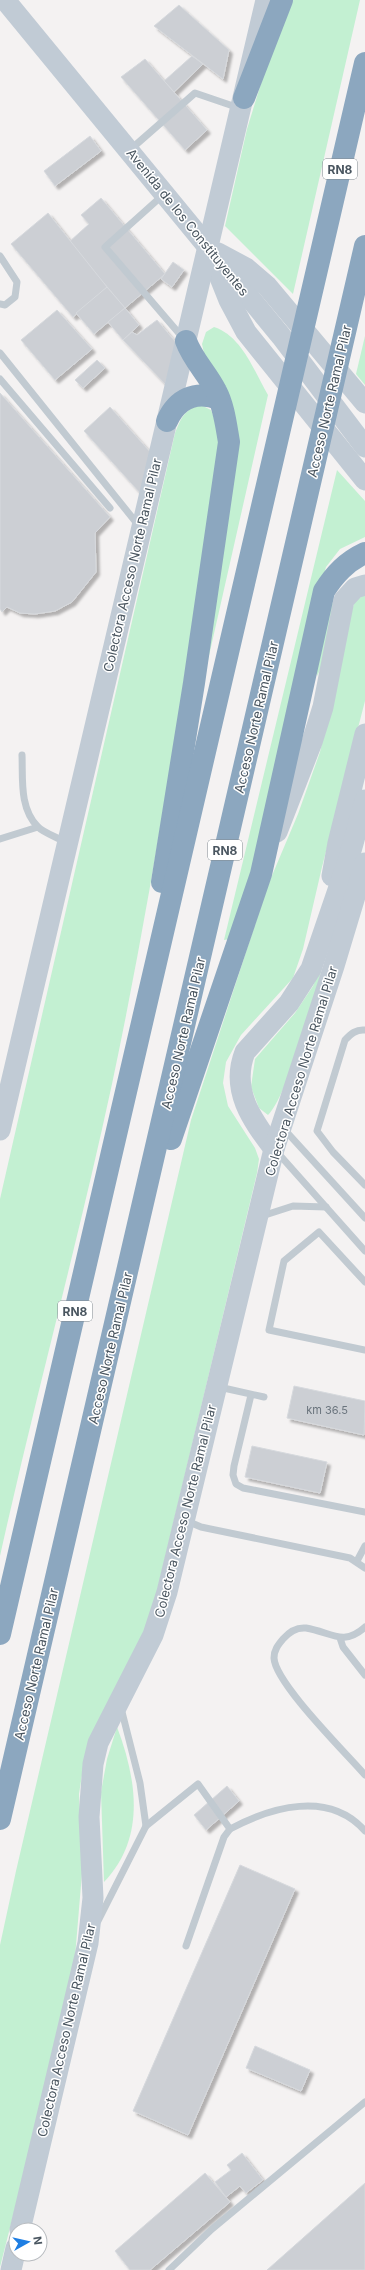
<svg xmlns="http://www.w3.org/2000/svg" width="365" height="2270" font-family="Inter,sans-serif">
<defs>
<filter id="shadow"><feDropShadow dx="3.5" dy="3.5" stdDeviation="1" flood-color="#0004"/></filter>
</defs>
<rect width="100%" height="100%" fill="#f4f2f2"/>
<!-- green -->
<g fill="#c3f0d2">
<polygon points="290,0 360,0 293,294 225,226 247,129 270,54"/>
<path d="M214 327C242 336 254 371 268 395L206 669 235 449 205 358 202 344 206 332Z"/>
<polygon points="365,336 365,385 356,374"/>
<path d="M201 405 211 410 216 423 219 442C188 657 157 871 112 1084 78 1242 35 1398 0 1556V1199L175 433C181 419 184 409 201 405Z"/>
<polygon points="337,470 365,501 365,537 340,549 326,567 312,617 265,828 230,939 224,940"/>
<polygon points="365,594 365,701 322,867 303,949 293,978 241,1035 226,1062 223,1083 228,1106 255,1148 259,1159 257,1173 152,1612 138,1650 85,1756 79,1794 82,1873 75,1957 26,2165 0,2267 0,1945 16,1871 191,1120 268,885 298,814 320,752 352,610 355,601"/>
<path d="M335 598 321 668 317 676C315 650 324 621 335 598Z"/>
<path d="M322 965C319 991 285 1100 268 1115L259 1108 251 1087 255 1059 295 1013 313 986Z"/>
<path d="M117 1727C137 1780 146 1838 104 1882L101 1792 107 1759Z"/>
</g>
<!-- building -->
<g fill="#cccfd4" stroke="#d6d9dd" filter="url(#shadow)">
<polygon points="179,5 229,50 223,79 154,26"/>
<polygon points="192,56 203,64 174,92 164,81"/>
<polygon points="145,59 207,130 185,150 121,77"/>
<polygon points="90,136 101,151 55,186 44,171"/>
<polygon points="101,198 165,274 125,308 69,242 89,224 81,215"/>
<polygon points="48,213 107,287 73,317 11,244"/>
<polygon points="173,262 184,270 172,287 161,279"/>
<polygon points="107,287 125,308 94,334 76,313"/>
<polygon points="125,308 139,325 123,340 108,322"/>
<polygon points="57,310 92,349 55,380 21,340"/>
<polygon points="157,320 178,345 165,384 123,340 132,332 137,335"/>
<polygon points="97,360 105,368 83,388 75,380"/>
<polygon points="0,393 110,517 95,533 96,572 72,602 55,611 35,614 20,613 7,607 2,612 0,609"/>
<polygon points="110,407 151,453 140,493 84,431"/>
<polygon points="294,1386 365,1401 364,1435 287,1418"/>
<polygon points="252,1446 327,1462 320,1493 245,1477"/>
<polygon points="227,1786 239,1801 206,1830 194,1815"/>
<polygon points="240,1865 295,1889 188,2135 133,2111"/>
<polygon points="255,2046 310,2070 301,2091 246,2068"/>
<polygon points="242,2153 263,2180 246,2193 240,2186 226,2197 215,2182 231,2170 227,2165"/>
<polygon points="205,2173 230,2202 150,2270 130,2270 115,2251"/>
<polygon points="365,2183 365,2270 267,2270"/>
</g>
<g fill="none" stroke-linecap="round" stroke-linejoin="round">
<!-- lane -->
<g stroke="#c1cad1" stroke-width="7">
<polyline points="131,149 195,93 239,108"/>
<polyline points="163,195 105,247 183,338"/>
<polyline points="0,256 17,282 15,297 5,305 0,304"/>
<polyline points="0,353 139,526"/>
<polyline points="0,379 110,508"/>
<path d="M22 755C23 778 19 808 38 827 44 833 57 837 65 842"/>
<polyline points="0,839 38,827"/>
<path d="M365 1030C356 1029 351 1034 345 1040L317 1131 333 1152 365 1185"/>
<polyline points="283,1128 365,1218"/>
<polyline points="277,1152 365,1251"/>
<polyline points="262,1216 293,1206 326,1207"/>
<polyline points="365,1282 319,1232 284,1261 269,1330 365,1350"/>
<polyline points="219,1387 264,1397"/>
<polyline points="251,1395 234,1466 233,1475 236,1484 243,1488 365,1512"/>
<polyline points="187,1521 201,1527 350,1558 365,1568"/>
<polyline points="357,1561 365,1546"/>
<path d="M365 1627C343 1647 331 1632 306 1628 296 1627 289 1632 283 1639 278 1645 274 1650 274 1658 275 1683 346 1753 365 1775"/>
<polyline points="340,1638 343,1647 365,1675"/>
<polyline points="146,1826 198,1784 230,1829 224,1837 186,1946"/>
<path d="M230 1829C271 1807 329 1790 365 1831"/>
<polyline points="98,1921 146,1826 140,1783 121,1708"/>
<polyline points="169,2270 212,2229 365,2102"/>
</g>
<!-- secondary -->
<g stroke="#c1cbd5" stroke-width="21">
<polyline points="5,0 281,336 365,447"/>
<polyline points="218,253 246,268 267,286 365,403"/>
<polyline points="215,265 229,300 246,332 365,480"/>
<polyline points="277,832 312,742 323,707 344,600 355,588 365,585"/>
<polyline points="332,876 338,843 365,734"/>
<polyline points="0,1130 266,0"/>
<path d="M274 1149C252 1120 230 1090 245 1052L289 1003 311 969 349 858 365 800"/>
<polyline points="20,2230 88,1943 93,1898 89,1817 93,1764 98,1743 153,1635 167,1592 274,1149 334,966 365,863"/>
<polyline points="11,2270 16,2248"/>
</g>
<!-- highway -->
<g stroke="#8ca7bf" stroke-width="22">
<polyline points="244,98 282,0"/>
<path d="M167 421C177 399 195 390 219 399"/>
<path d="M162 882 194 683 229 442C226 425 224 406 216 391 207 373 193 360 186 341"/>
<path d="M171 1139 261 874 324 591C335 574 346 562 365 553"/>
<polyline points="0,1634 365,63"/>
<polyline points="0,1819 365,246"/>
</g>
</g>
<g text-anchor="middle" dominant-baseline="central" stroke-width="3" stroke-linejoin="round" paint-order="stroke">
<!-- number labels -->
<g font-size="11" fill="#6a747d">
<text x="327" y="1410">km 36.5</text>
</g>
<!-- shield labels -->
<g fill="#fff" stroke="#808990" stroke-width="1">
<rect x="323" y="159" width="34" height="20" rx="3"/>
<rect x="208" y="840" width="34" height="20" rx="3"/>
<rect x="58" y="1301" width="34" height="20" rx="3"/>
</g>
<g font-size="12" font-weight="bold" fill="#4a5660">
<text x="340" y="169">RN8</text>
<text x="225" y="850">RN8</text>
<text x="75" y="1311">RN8</text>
</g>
<!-- street labels -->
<g font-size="13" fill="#4a5660" stroke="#fff">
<text transform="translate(188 222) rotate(51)">Avenida de los Constituyentes</text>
<text transform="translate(329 401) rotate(-77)">Acceso Norte Ramal Pilar</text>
<text transform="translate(132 565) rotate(-77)">Colectora Acceso Norte Ramal Pilar</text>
<text transform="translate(256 717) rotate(-77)">Acceso Norte Ramal Pilar</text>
<text transform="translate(183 1033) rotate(-77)">Acceso Norte Ramal Pilar</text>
<text transform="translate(301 1071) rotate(-73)">Colectora Acceso Norte Ramal Pilar</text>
<text transform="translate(110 1348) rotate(-77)">Acceso Norte Ramal Pilar</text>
<text transform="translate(185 1511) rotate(-76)">Colectora Acceso Norte Ramal Pilar</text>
<text transform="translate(36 1664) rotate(-77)">Acceso Norte Ramal Pilar</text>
<text transform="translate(66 2030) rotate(-77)">Colectora Acceso Norte Ramal Pilar</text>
</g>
</g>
<!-- north arrow -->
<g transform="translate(28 2242) rotate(82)"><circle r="19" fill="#ffffff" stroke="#b7bbbf"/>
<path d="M0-3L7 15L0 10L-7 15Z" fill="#1e7ee3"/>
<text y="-6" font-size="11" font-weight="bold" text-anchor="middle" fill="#4a5660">N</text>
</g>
</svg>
